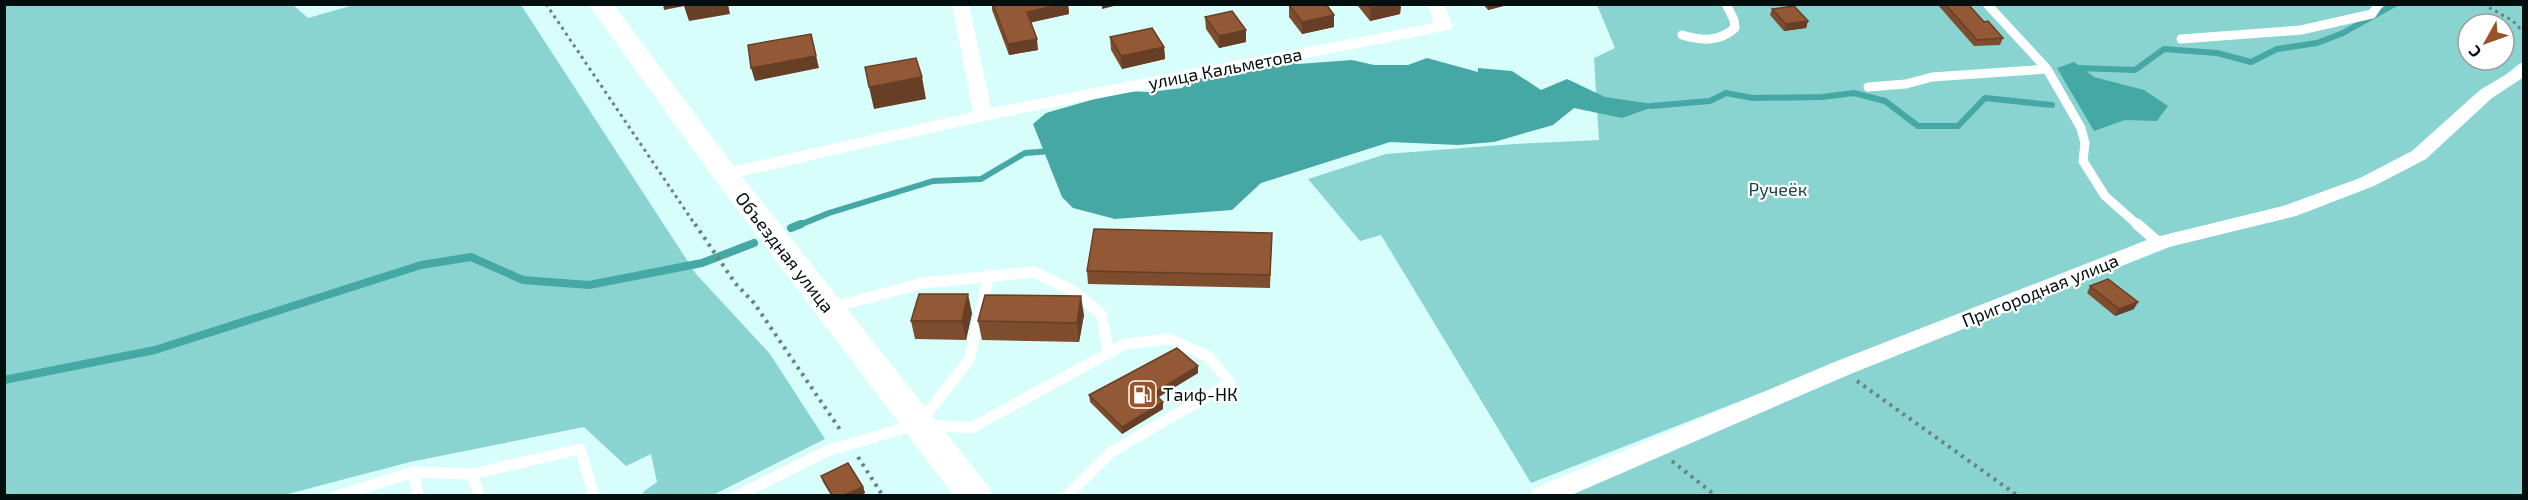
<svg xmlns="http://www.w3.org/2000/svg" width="2528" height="500" font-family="'Exo 2',sans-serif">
<rect width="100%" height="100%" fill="#d8fefb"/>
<!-- green -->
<g fill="#89d4d0" fill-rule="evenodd">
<polygon points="293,5 308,18 354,5 521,5 696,274 770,354 825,439 713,495 644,495 643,492 657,482 651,454 626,466 584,427 410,462 284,495 5,495 5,5"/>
<path d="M1597 5H2523V63H2520L2414 150 2360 181 2276 209 2165 235 1531 483 1381 235 1360 241 1308 179 1386 154 1514 144 1599 140 1594 58 1615 48ZM2468 24H2504V60H2468Z"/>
<polygon points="2523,76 2523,495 1559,496 1867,367 2185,241 2368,186 2487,98"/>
</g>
<!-- water -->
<g fill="#46a8a4">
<polygon points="1427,58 1478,72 1478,68 1512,71 1541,90 1567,79 1605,97 1659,105 1622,118 1574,108 1553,125 1494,142 1458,145 1390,142 1261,183 1232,210 1115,219 1073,208 1062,197 1033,124 1046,113 1122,91 1150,92 1182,88 1195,78 1263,69 1287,60 1298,64 1352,60 1374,65 1408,65"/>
<polygon points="2074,62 2094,77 2144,90 2168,106 2157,121 2125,120 2094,131 2057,68"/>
</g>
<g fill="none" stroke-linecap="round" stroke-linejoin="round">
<!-- stream-far1 -->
<g stroke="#46a8a4" stroke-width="6">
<polyline points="2079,72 2077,68 2135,70 2164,49 2217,53 2251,62 2277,49 2317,43 2343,33 2395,4"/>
<polyline points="1651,106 1710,101 1726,93 1753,98 1822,97 1854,93 1885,101 1918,126 1958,126 1985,98 2052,105"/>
<polyline points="797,226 829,213 933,181 981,179 1025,153 1052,151"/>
</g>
<!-- stream -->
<g stroke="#46a8a4" stroke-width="8">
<polyline points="791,228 801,224"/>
<polyline points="4,380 155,350 421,265 471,257 523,280 589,285 702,263 754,243"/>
</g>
<!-- path-far1 -->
<g stroke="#6a8281" stroke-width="3" stroke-dasharray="3 4" stroke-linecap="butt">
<polyline points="546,4 696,226"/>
<polyline points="2483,4 2513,21 2524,33"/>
</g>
<!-- path -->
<g stroke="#6a8281" stroke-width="4" stroke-dasharray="3 5" stroke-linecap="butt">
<polyline points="695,224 735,283 754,303 841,431"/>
<polyline points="1857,381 2018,496"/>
<polyline points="858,457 883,496"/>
<polyline points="1672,461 1716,496"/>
</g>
<!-- service-far1 -->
<g stroke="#fff" stroke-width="9">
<polyline points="1987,4 2047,69 2081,128 2085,143 2083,161 2105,196 2139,226"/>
<path d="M1682 35C1702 41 1719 42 1735 28L1734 20 1726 4"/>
<polyline points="2181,39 2301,30 2372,14 2379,4"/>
<polyline points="1868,87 1906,84 1932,77 2047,69"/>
</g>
<!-- service -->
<g stroke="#fff" stroke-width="11">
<polyline points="2137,224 2159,243"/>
<polyline points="830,308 923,283 1034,272 1075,292 1101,314 1109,353"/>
<polyline points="920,422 969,360 989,275"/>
<polyline points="414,472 472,474 479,496"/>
<polyline points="472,474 580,449 594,496"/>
<polyline points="337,496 414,472 418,496"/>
<polyline points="737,496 827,451 918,424 971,428 1125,344 1169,339 1209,357 1230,383 1111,452 1067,496"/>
</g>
<!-- minor -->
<g fill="#fff" fill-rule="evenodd">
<polygon points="952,4 969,4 991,108 1434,23 1427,4 1444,4 1453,26 1450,30 1444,31 983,121 725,180 718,178 715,174 718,170 973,112"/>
<polygon points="2524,64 2524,77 2492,98 2426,159 2374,186 2296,216 2165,248 1848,375 1569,496 1530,496 1533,489 1832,363 2152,238 2283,206 2360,178 2412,151 2480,90"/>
</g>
<!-- secondary -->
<polygon fill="#fff" fill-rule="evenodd" points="588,4 613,4 735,168 988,486 993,496 954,496 715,180"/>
</g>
<!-- wall -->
<g fill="#7e4d2e">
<polygon points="992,4 1068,4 1069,14 1031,22 1038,50 1009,55 992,10"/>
<polygon points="1358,4 1401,4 1400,14 1370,21 1358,6"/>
<polygon points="1483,4 1511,4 1488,10"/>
<polygon points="1937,4 1968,4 1984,22 2003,38 2000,45 1974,46"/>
<polygon points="1289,5 1334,15 1334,27 1302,34 1289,17"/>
<polygon points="1772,9 1808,21 1806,28 1784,31 1770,15"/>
<polygon points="1205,17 1246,30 1246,42 1219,48 1206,29"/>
<polygon points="1110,37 1164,47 1165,59 1122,69 1111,50"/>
<polygon points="1272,233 1270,288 1088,284 1087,271"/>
<polygon points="2090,286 2134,309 2115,316 2087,293"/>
<polygon points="972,313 966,340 915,339 911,321"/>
<polygon points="1084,315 1079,342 982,340 978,321"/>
<polygon points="1198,373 1158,397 1163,409 1122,434 1090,402 1089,395"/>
<polygon points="821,476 863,487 865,493 861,495 831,495 823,482"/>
</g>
<!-- shaded-wall -->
<g fill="#673e26">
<polygon points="663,4 728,4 730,14 689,21 684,6 664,10"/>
<polygon points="1064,4 1068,4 1069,14 1029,23 1027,12"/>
<polygon points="1102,4 1122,4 1102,9"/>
<polygon points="1388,4 1401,4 1400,14 1370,21 1371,8"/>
<polygon points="1489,4 1511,4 1488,10"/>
<polygon points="1334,15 1334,27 1302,34 1302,22"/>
<polygon points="1808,21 1806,28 1784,31 1786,24"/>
<polygon points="1246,30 1246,42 1219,48 1219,36"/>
<polygon points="811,34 819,68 755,81 751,68"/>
<polygon points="1037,39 1038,50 1009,55 1008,44"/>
<polygon points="1164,47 1165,59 1122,69 1121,56"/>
<polygon points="922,77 926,99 874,109 869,87"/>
<polygon points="968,294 972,313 966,340 962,321"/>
<polygon points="1081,296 1084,315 1079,342 1077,323"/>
<polygon points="2138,302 2134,309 2115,316 2119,309"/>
<polygon points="1198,366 1198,373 1154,400 1154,393"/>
<polygon points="1163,402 1163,409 1122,434 1122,427"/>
<polygon points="863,487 865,493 861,495 844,495"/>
</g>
<!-- building -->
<g fill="#935936" stroke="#673e26" stroke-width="1.5">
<polygon points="993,4 1064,4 1027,12 1037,39 1008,44"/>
<polygon points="1326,4 1334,15 1302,22 1289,5"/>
<polygon points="1368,4 1388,4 1371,8"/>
<polygon points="1945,4 1968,4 1984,22 1988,21 2003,38 1977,40"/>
<polygon points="1794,6 1808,21 1786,24 1772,9"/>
<polygon points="1232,11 1246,30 1219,36 1205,17"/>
<polygon points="1152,28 1164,47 1121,56 1110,37"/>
<polygon points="811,34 816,56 751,68 748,45"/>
<polygon points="916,58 922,77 869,87 865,67"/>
<polygon points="1094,229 1272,233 1270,275 1087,271"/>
<polygon points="2108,279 2138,302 2119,309 2090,286"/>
<polygon points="919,294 968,294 962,321 911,321"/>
<polygon points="985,295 1081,296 1077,323 978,321"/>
<polygon points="1177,348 1198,366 1154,393 1163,402 1122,427 1089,395"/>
<polygon points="848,463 863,487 844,495 832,495 821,476"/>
</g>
<!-- icons -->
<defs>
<symbol id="fuel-square" viewBox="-11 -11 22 22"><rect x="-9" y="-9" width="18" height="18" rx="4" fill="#985327" stroke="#fff"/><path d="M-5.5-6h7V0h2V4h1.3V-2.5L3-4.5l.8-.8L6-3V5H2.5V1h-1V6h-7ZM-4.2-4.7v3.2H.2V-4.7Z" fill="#fff"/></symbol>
</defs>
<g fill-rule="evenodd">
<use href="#fuel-square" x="1126" y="378" width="33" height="33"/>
</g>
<g text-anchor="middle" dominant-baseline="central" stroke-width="4.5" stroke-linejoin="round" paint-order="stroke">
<!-- street labels -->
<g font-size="18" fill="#030f0f" stroke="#fff">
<text transform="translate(1225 68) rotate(-11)">улица Кальметова</text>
<text transform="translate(785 252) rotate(52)">Объездная улица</text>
<text transform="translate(2040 290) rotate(-22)">Пригородная улица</text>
</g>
<!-- park labels -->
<g font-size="18" fill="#194644" stroke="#fff">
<text x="1778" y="189">Ручеёк</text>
</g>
<!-- poi labels -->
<g font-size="18" fill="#030f0f" stroke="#fff" text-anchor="start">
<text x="1163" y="394">Таиф-НК</text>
</g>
</g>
<!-- border -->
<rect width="2528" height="500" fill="none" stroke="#030f0f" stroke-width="12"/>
<!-- north arrow -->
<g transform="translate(2486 42) rotate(230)"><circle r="28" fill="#ffffff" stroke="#9a9f9f" stroke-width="1.5"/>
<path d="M0-4.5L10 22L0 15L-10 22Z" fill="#985327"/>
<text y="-9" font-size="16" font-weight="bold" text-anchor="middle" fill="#030f0f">С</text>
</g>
</svg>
